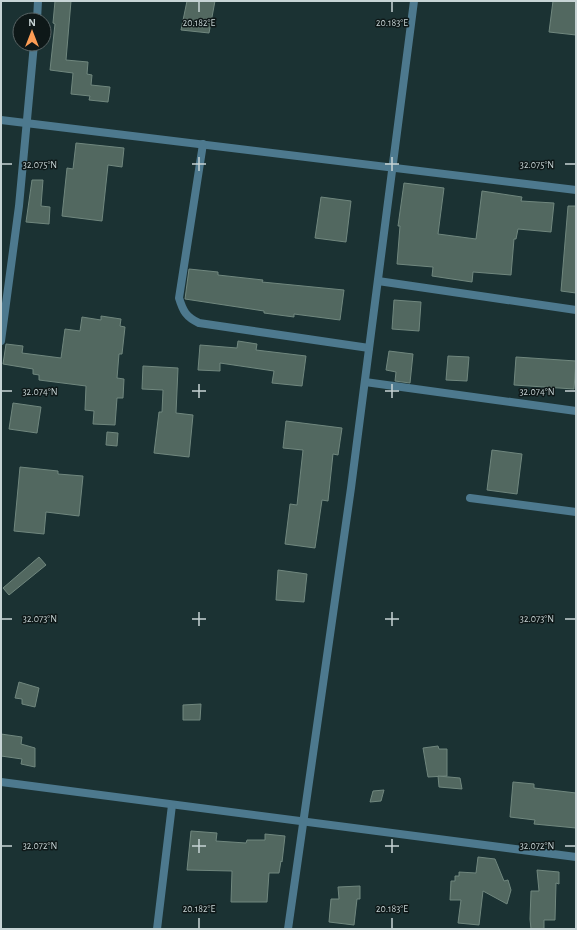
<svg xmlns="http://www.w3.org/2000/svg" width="577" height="930" font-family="'Alegreya Sans',sans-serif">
<rect width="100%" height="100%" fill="#1b3233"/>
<!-- building -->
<g fill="#526860" stroke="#70877e">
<polygon points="55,1 71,1 66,60 88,62 87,74 92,75 91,85 110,87 108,102 89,100 90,96 71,94 73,73 50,70 55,24 53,23"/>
<polygon points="187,1 215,1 209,33 181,30"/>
<polygon points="553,1 576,1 576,35 549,32"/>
<polygon points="76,143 124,148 122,167 108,165 102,221 62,216 67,168 73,169"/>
<polygon points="32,180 43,180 41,206 50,207 49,224 26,222"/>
<polygon points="404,183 444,188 438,234 476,239 482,191 522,197 521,201 554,203 551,232 518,229 516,239 514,239 511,275 473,272 472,282 432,276 433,267 397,264 400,226 398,226"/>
<polygon points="321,197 351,201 346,242 315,238"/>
<polygon points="568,206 576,206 576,293 561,291"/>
<polygon points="189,269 218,272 218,275 263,280 262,282 344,290 340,320 294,314 294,317 264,313 264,311 185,299"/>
<polygon points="394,300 421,302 419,331 392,329"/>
<polygon points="101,316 121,319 120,326 125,327 122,354 119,354 117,378 124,379 123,398 117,398 115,425 93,424 94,411 85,410 86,386 39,380 39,375 33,374 33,369 3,364 6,344 23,346 22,353 61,358 65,329 80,331 82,317 101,320"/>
<polygon points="238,341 257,344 256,350 306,356 302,386 272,383 274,371 220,363 220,371 198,370 200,345 237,348"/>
<polygon points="389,351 413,354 410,383 395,381 396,372 386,370"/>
<polygon points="448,356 469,357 467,381 446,380"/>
<polygon points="516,357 576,361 574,389 514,385"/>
<polygon points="143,366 178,368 176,413 193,415 189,457 154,453 159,412 162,412 163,390 142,389"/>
<polygon points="13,403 41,407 37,433 9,429"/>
<polygon points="286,421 342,428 338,455 333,454 328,501 322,500 315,548 285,544 290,504 297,505 303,450 283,448"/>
<polygon points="107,432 118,433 117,446 106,445"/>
<polygon points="492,450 522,454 517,494 487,490"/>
<polygon points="20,467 58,471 58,474 83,476 79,516 46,512 44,534 14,531"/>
<polygon points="39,557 46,565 9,595 3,588"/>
<polygon points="278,570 307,574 304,602 276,600"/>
<polygon points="19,682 39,688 35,707 22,704 22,699 15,698"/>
<polygon points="201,704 200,720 183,720 183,705"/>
<polygon points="1,734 22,737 21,744 35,748 35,767 21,764 22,759 1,756"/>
<polygon points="438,746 439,749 447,749 447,776 428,777 423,748"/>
<polygon points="438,776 460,778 462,789 439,787"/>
<polygon points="513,782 534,784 534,788 576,793 576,828 534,824 535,820 510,817"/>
<polygon points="384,790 381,801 370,802 373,791"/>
<polygon points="191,831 217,833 216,841 246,843 247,840 265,840 265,834 285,836 282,862 281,861 279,873 269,873 267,902 231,902 232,871 187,870"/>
<polygon points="478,857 495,859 504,881 508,880 511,890 507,904 483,891 479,925 458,923 461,900 450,900 451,881 455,881 455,876 459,876 459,872 476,873"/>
<polygon points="537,870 559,872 559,884 556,883 555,920 544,920 544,929 531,929 530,919 531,891 539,891"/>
<polygon points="360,886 360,899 357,899 354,925 329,922 331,899 339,899 338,887"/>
</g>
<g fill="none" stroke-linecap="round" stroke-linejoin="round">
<!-- street -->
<g stroke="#4d798e" stroke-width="8">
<polyline points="37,20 38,1"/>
<polyline points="1,120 576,190"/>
<path d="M203 144 179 298C183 311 186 317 199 323L369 348"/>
<polyline points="378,281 576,310"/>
<polyline points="1,341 19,206 34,44"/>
<polyline points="365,382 576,411"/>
<polyline points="470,498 576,512"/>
<polyline points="1,782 576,857"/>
<polyline points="157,929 172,805"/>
<polyline points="288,929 351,488 414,1"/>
</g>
</g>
<!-- ticks -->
<path fill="none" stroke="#c7d4d5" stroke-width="1.5" d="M199 2V12M392 2V12M199 157V171M392 157V171M2 164H12M192 164H206M385 164H399M565 164H575M199 384V398M392 384V398M2 391H12M192 391H206M385 391H399M565 391H575M199 612V626M392 612V626M2 619H12M192 619H206M385 619H399M565 619H575M199 839V853M392 839V853M2 846H12M192 846H206M385 846H399M565 846H575M199 918V928M392 918V928"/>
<g font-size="10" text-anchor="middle" fill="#c7d4d5" stroke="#0e1818" stroke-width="3" stroke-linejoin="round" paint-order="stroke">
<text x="199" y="26">20.182°E</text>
<text x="392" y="26">20.183°E</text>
<text x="40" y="168">32.075°N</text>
<text x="537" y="168">32.075°N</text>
<text x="40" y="395">32.074°N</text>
<text x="537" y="395">32.074°N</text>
<text x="40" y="622">32.073°N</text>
<text x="537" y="622">32.073°N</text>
<text x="40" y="849">32.072°N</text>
<text x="537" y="849">32.072°N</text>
<text x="199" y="912">20.182°E</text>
<text x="392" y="912">20.183°E</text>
</g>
<!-- border -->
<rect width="577" height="930" fill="none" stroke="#c7d4d5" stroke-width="4"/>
<!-- north arrow -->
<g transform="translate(32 32)"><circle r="19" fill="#0e1818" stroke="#586364"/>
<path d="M0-3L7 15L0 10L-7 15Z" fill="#fd9d55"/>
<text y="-6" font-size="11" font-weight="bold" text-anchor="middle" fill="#c7d4d5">N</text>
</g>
</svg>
